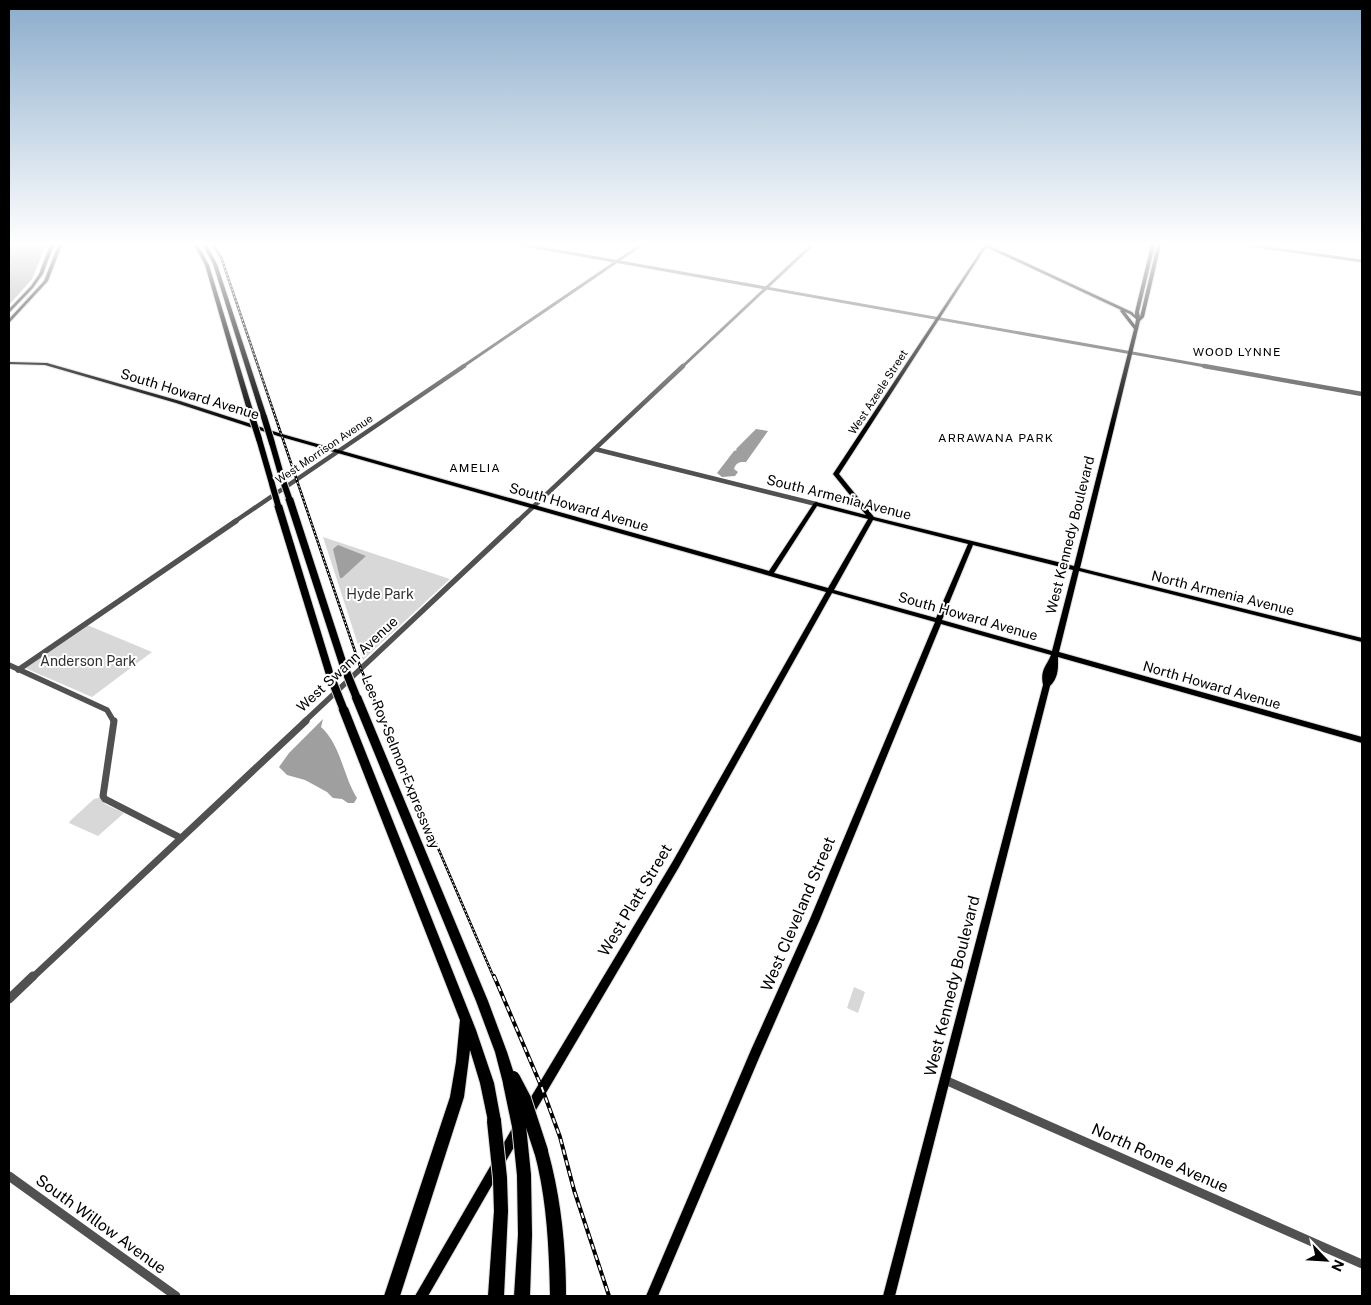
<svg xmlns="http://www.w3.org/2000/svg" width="1371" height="1305" font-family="'Public Sans',sans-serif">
<rect width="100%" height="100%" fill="#fff"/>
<!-- green -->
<g fill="#d8d8d8">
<polygon points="323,537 450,579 363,660"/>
<polygon points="87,625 152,652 92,697 25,668"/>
<polygon points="102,797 105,804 124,813 98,836 69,823 70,821 94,799"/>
<polygon points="854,987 865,992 858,1013 847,1008"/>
</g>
<!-- water -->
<g fill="#9f9f9f">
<polygon points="9,245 46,245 32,279 9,305"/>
<path d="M756 429 768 431 746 462C740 462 736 462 734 469L738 472 735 476 722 477 717 473 734 451 737 450 736 449Z"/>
<polygon points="338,545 366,556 342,578 340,578 333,549"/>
<path d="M323 719 321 727C341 745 343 776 357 798L354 803H348L342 799 333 798 327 792 305 780 287 775 279 767 289 753Z"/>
</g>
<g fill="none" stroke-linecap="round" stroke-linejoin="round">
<defs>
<g id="major">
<polygon points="50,245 54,245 43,274 33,288 10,312 9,312 9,309 31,286 39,274"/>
<polygon points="58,245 62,245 48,281 10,322 9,322 9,319 44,281"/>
<path d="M982 245H988L1132 312 1135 315V312L1151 245H1155L1139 312 1140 317 1157 245H1161L1144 317 1140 321 1080 568 1362 638V642L1079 571 1059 652 1362 737V743L1058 657C1058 668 1059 677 1050 686L895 1296H883L1043 685C1040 670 1046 667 1051 655L941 624 820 919 759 1058 658 1296H646L751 1050 810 919 935 622 832 593 679 867 533 1115 529 1116 525 1115 524 1111 525 1107 673 861 826 592 278 436 176 403 45 365 9 364V362L47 363 180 401 282 434 769 571 814 503 816 502 866 515 833 474 984 246ZM986 247 1121 310 1120 311 1134 329 1074 566 874 517 839 474ZM1125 312 1130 314 1136 319 1135 325ZM817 506 868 519 828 588 774 573ZM873 520 968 544 936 618 834 590ZM973 545 1073 570 1052 651 942 620Z"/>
<polygon points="517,1126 521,1127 522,1131 521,1135 428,1296 415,1296 513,1127"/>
</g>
<g id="highway">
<polygon points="194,245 198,245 209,265 255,417 254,418 249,417 205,265"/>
<polygon points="203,245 207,245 217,264 267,417 266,418 261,417 213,264"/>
<polygon points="259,437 262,439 275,484 274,485 272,486 269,484 256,439"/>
<polygon points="272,441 275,443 285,478 284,479 280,479 279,478 269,443"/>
<polygon points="286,496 289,496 293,498 347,664 346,666 343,667 339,664 285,498"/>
<polygon points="275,503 278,503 282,505 334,675 333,677 327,677 326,675 274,505"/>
<polygon points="356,693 359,694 361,696 488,1001 507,1052 517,1083 515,1088 510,1090 505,1088 503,1083 495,1052 476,1001 351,696 353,694"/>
<polygon points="343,705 346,706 348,708 476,1030 494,1083 501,1121 499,1126 494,1128 489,1126 480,1083 470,1050 464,1097 400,1296 384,1296 450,1097 456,1062 460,1020 338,708 340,706"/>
<path d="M541 1144 546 1146 548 1151C561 1198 566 1247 566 1296H550C549 1247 547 1199 534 1151L536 1146Z"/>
<polygon points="524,1168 529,1170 531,1175 532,1235 530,1296 514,1296 518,1235 517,1175 519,1170"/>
<polygon points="501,1204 506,1206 508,1211 504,1296 488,1296 494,1211 496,1206"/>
</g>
</defs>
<!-- major casing -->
<use href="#major" stroke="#dbdbdb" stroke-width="2"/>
<!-- highway casing -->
<use href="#highway" stroke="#dbdbdb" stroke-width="2"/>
<!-- minor-far4 -->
<g stroke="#515151" stroke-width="3">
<polyline points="524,245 1211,367"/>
<polyline points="1247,245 1362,261"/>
<polyline points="462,367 641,245"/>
<polyline points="682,367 812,245"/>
</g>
<!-- minor-far3 -->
<g stroke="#515151" stroke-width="4.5">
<polyline points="1204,366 1362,394"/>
<polyline points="595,449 816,504"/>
<polyline points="234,522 464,366"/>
<polyline points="517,522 683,366"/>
</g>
<!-- minor-far2 -->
<g stroke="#515151" stroke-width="5.5">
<polyline points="9,665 107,710 114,722"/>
<polyline points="18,670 236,521"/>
<polyline points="304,722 518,521"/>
</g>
<!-- minor-far1 -->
<g stroke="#515151" stroke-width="7">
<polyline points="114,721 103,796 105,799 181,838"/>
<polyline points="32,978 306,721"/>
</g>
<!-- minor -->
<g stroke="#515151" stroke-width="9">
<polyline points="9,999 33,976"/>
<polyline points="945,1080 1362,1264"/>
<polyline points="9,1176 176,1296"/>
</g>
<!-- major -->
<use href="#major" fill="#000" fill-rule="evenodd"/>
<!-- highway -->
<use href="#highway" fill="#000" fill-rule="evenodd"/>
<defs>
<polyline id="rail-far1" points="213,245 221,257 361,669 494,978"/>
<polyline id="rail" points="494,976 542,1088 560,1137 574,1190 609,1296"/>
</defs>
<!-- rail-far1 casing -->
<use href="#rail-far1" stroke="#000" stroke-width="2.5"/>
<!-- rail casing -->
<use href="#rail" stroke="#000" stroke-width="4"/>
<!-- rail-far1 -->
<use href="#rail-far1" stroke="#fff" stroke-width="1" stroke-dasharray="2" stroke-linecap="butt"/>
<!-- rail -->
<use href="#rail" stroke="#fff" stroke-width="2" stroke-dasharray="5.5" stroke-linecap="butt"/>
<defs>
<g id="highway-bridge-far2">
<polyline points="252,417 259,439"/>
<polyline points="264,417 272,443"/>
<polyline points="282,478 289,498"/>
<polyline points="272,484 278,505"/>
</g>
<g id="highway-bridge-far1">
<polyline points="343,664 356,696"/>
<polyline points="330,675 343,708"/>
</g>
<g id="highway-bridge">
<polyline points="513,1078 524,1099 541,1151"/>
<polyline points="510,1083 519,1126 524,1175"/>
<polyline points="494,1121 500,1178 501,1211"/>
</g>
</defs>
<!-- highway-bridge-far2 casing -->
<use href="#highway-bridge-far2" stroke="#dbdbdb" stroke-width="8" stroke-linecap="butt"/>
<!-- highway-bridge-far1 casing -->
<use href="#highway-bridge-far1" stroke="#dbdbdb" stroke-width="10" stroke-linecap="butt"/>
<!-- highway-bridge casing -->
<use href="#highway-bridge" stroke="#dbdbdb" stroke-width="16" stroke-linecap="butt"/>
<!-- highway-bridge-far2 -->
<use href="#highway-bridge-far2" stroke="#000" stroke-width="6"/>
<!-- highway-bridge-far1 -->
<use href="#highway-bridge-far1" stroke="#000" stroke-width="8"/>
<!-- highway-bridge -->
<use href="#highway-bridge" stroke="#000" stroke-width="14"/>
</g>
<!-- sky -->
<linearGradient id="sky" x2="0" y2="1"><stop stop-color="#8baccb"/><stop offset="0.57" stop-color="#fff"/><stop offset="1" stop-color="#fff" stop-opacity="0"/></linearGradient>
<rect width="1371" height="428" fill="url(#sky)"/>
<g text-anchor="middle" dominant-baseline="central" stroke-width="4" stroke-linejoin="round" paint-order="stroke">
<!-- far-street labels -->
<g font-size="11" fill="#000" stroke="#fff">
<text transform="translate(878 392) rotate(-57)">West Azeele Street</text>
<text transform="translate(324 449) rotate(-34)">West Morrison Avenue</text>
</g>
<!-- far-neighbourhood labels -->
<g font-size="12" letter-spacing="1" fill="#000" stroke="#fff">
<text x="1237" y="352">WOOD LYNNE</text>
<text x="996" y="438">ARRAWANA PARK</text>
<text x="475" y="468">AMELIA</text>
</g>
<!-- street labels -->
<g font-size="14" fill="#000" stroke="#fff">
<text transform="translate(190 394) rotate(17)">South Howard Avenue</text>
<text transform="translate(839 497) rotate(14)">South Armenia Avenue</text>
<text transform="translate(579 507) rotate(16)">South Howard Avenue</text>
<text transform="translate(1070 535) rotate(-76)">West Kennedy Boulevard</text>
<text transform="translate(1223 593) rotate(14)">North Armenia Avenue</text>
<text transform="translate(968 616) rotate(16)">South Howard Avenue</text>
<text transform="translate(347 664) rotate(-43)">West Swann Avenue</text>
<text transform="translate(1212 685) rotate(16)">North Howard Avenue</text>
<text transform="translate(401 762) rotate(68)">Lee Roy Selmon Expressway</text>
</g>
<!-- park labels -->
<g font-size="14" fill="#2f2f2f" stroke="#fff">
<text x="380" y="594">Hyde Park</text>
<text x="88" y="661">Anderson Park</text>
</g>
<!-- near-street labels -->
<g font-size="16" fill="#000" stroke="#fff">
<text transform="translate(635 900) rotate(-59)">West Platt Street</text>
<text transform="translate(798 914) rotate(-67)">West Cleveland Street</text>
<text transform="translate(952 986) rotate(-76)">West Kennedy Boulevard</text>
<text transform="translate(1160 1158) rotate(24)">North Rome Avenue</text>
<text transform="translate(101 1224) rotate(36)">South Willow Avenue</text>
</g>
</g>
<!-- border -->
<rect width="1371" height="1305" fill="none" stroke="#000000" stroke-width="20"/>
<!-- north arrow -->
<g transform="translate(1326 1260) rotate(115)" stroke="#ffffff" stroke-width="4" paint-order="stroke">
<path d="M0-4L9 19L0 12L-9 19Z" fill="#000000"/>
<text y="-8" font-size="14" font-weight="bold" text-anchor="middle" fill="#000000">N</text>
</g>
</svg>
